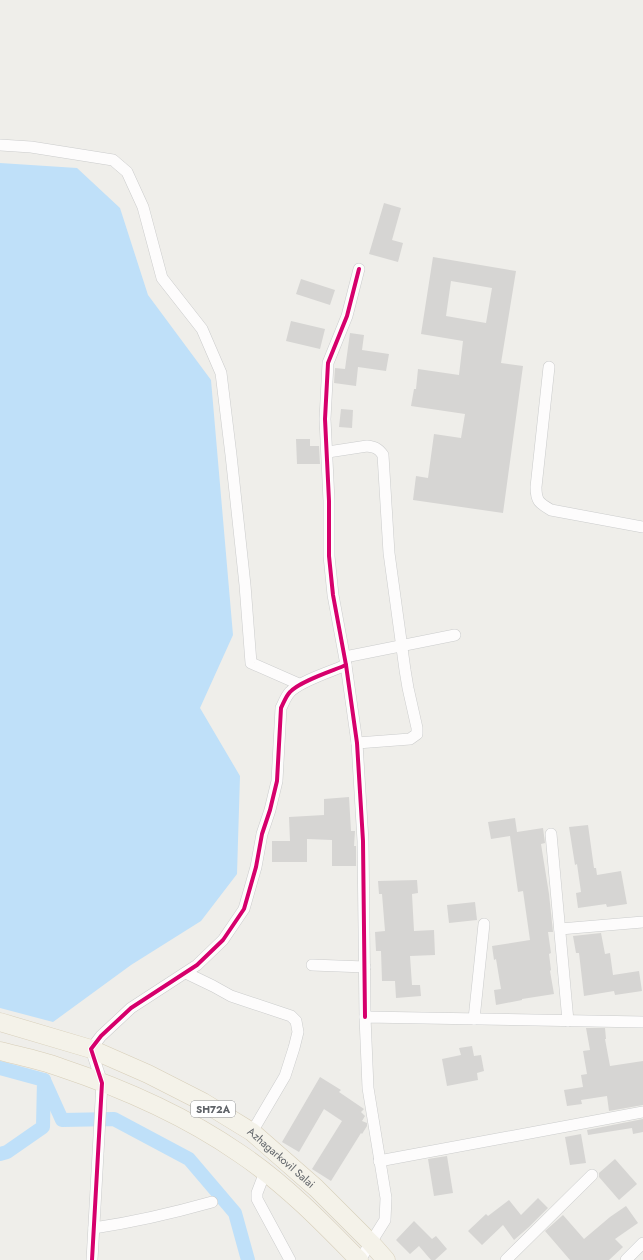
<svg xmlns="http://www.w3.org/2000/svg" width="643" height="1260" font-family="Jost,sans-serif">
<rect width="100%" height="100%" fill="#efeeea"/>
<!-- water -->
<polygon fill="#bfe0f9" points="0,163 77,168 120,208 148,295 211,380 233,635 200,708 240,776 237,874 201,921 131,965 53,1022 0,1008"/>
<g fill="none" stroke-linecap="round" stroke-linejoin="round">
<!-- canal -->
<g stroke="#bfe0f9" stroke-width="14">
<polyline points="0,1068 44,1080 43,1127 7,1152 0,1154"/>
<polyline points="44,1080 62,1120 114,1119 189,1159 235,1213 248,1260"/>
</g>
</g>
<!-- building -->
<g fill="#d6d5d3" fill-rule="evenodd">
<polygon points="384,203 401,208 392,240 403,243 398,262 369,254"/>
<path d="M433 257 516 271 501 363 523 366 503 513 413 500 416 476 428 478 434 434 461 438 465 414 411 406 414 389H416L418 369 459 375 463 341 421 334ZM451 281 492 288 486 323 446 316Z"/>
<polygon points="301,279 335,290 330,305 296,294"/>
<polygon points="291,321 325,329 320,349 286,341"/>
<polygon points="350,333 364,335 362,350 389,354 386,371 358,367 356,386 334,383 335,368 345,369"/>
<polygon points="341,409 353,410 352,428 339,427"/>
<polygon points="296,439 310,439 310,446 319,446 320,464 297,464"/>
<polygon points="349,797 351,831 355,831 354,846 356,846 356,866 332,866 332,840 307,839 307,862 272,862 272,841 290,841 289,817 324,815 324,799"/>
<polygon points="515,818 517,832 543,828 545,843 541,844 549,894 553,932 548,932 551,953 549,954 551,970 550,971 554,994 522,999 522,1000 496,1005 494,990 501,989 496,959 494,960 492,946 530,940 523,891 518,892 510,836 491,839 488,822"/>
<polygon points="588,825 594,868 596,868 597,875 621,871 627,904 607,907 606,904 578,908 576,893 581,892 577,864 575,865 569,827"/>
<polygon points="417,880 418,893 412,894 414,931 434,930 435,955 410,956 412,985 420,985 421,996 396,998 395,981 382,981 381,951 376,951 375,932 385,931 382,894 379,894 378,881"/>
<polygon points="475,902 477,920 449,923 447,905"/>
<polygon points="601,933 605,954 610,953 613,975 639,971 642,991 615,995 614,991 584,996 579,953 576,953 573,936"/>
<polygon points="586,1028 605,1028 606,1039 605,1039 610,1066 643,1061 643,1105 609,1111 607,1096 581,1100 582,1104 567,1106 564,1090 583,1087 581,1075 587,1074 583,1051 590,1050"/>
<polygon points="472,1046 474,1056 481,1055 484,1071 477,1073 478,1080 447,1086 442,1059 461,1055 459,1048"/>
<polygon points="320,1077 341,1090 339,1092 364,1109 361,1112 365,1116 362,1121 367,1123 367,1126 362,1134 361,1133 331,1181 312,1169 342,1121 324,1109 299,1152 282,1142"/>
<polygon points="643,1119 643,1132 633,1134 632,1128 588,1135 587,1130"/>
<polygon points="581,1134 586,1163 570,1165 565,1137"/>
<polygon points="447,1156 453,1193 434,1196 428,1159"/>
<polygon points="615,1159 637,1184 619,1200 599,1177 599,1173"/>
<polygon points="538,1198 548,1208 529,1227 514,1240 503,1225 482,1245 468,1231 486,1214 488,1216 509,1200 521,1215"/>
<polygon points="626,1206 638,1223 615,1239 623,1247 609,1260 570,1260 545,1231 563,1215 584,1239 610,1217"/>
<polygon points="414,1221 432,1239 436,1236 447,1249 435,1260 431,1260 419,1246 410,1254 396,1240"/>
</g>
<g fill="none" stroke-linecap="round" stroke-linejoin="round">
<defs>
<g id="street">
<polyline points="0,145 31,147 113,160 127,172 143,207 162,278 202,329 221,373 231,455 245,585 251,663 299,684"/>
<polyline points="359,269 347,316 328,363 325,419 329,501 329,556 333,595 346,665 357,743 363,841 365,1017"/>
<path d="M549 367 536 487C536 501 539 503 551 510L643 527"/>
<path d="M328 452 367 446C375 447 378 448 383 455L389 553 405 670 408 688 417 728V734L410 739 357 743"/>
<polyline points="345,657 455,635"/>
<polyline points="551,834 568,1021"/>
<polyline points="560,929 643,922"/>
<polyline points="312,965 365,967"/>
<polyline points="186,973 213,986 231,996 291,1016 296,1021 298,1032 294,1048 285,1076 252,1132"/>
<polyline points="474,1019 484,924"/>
<polyline points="379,1161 643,1112"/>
<polyline points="265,1172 257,1193 257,1199 290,1260"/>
<path d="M94 1228C134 1222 173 1213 212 1202"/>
<path d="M92 1260 102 1083 91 1049 101 1036 131 1008 197 965 223 940 244 909 256 867 262 834 270 810 277 781 281 708C284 702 286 696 290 692 300 681 332 671 346 665"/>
<polyline points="360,1260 385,1220 386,1198 368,1088 365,1017 643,1022"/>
<polyline points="506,1260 592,1175"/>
<polyline points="626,1260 643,1243"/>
</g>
<g id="primary">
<path id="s1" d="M0 1022 91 1049 148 1074 203 1102 252 1132 316 1188 371 1243 386 1260"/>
<path d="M0 1051C19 1056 40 1060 59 1067 122 1088 184 1115 239 1153 284 1183 322 1222 359 1260"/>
</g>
</defs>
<!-- street casing -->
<use href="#street" stroke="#cbcccc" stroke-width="12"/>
<!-- primary casing -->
<use href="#primary" stroke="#d7ceb8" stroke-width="19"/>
<!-- street -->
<use href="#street" stroke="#fdfcfc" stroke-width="11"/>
<!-- primary -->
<use href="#primary" stroke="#f4f2e9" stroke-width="18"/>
<defs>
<g id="cycleway">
<polyline points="359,269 347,316 328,363 325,419 329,501 329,556 333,595 346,665 357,743 363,841 365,1017"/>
<path d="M92 1260 102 1083 91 1049 101 1036 131 1008 197 965 223 940 244 909 256 867 262 834 270 810 277 781 281 708C284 702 286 696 290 692 300 681 332 671 346 665"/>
</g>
</defs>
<!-- cycleway casing -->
<use href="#cycleway" stroke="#fff" stroke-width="6"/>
<!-- cycleway -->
<use href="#cycleway" stroke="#d6006c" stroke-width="4"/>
</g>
<g text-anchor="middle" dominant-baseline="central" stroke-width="3.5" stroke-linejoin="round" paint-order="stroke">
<!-- shield labels -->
<rect fill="#fff" stroke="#8f9295" stroke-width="1" x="191" y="1101" width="44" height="16" rx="3"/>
<g font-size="10" font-weight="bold" fill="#5f6368">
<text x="213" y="1109">SH72A</text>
</g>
<!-- street labels -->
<g font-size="11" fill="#5f6368" stroke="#fff">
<text stroke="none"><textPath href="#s1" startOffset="315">Azhagarkovil Salai</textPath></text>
</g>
</g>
</svg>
